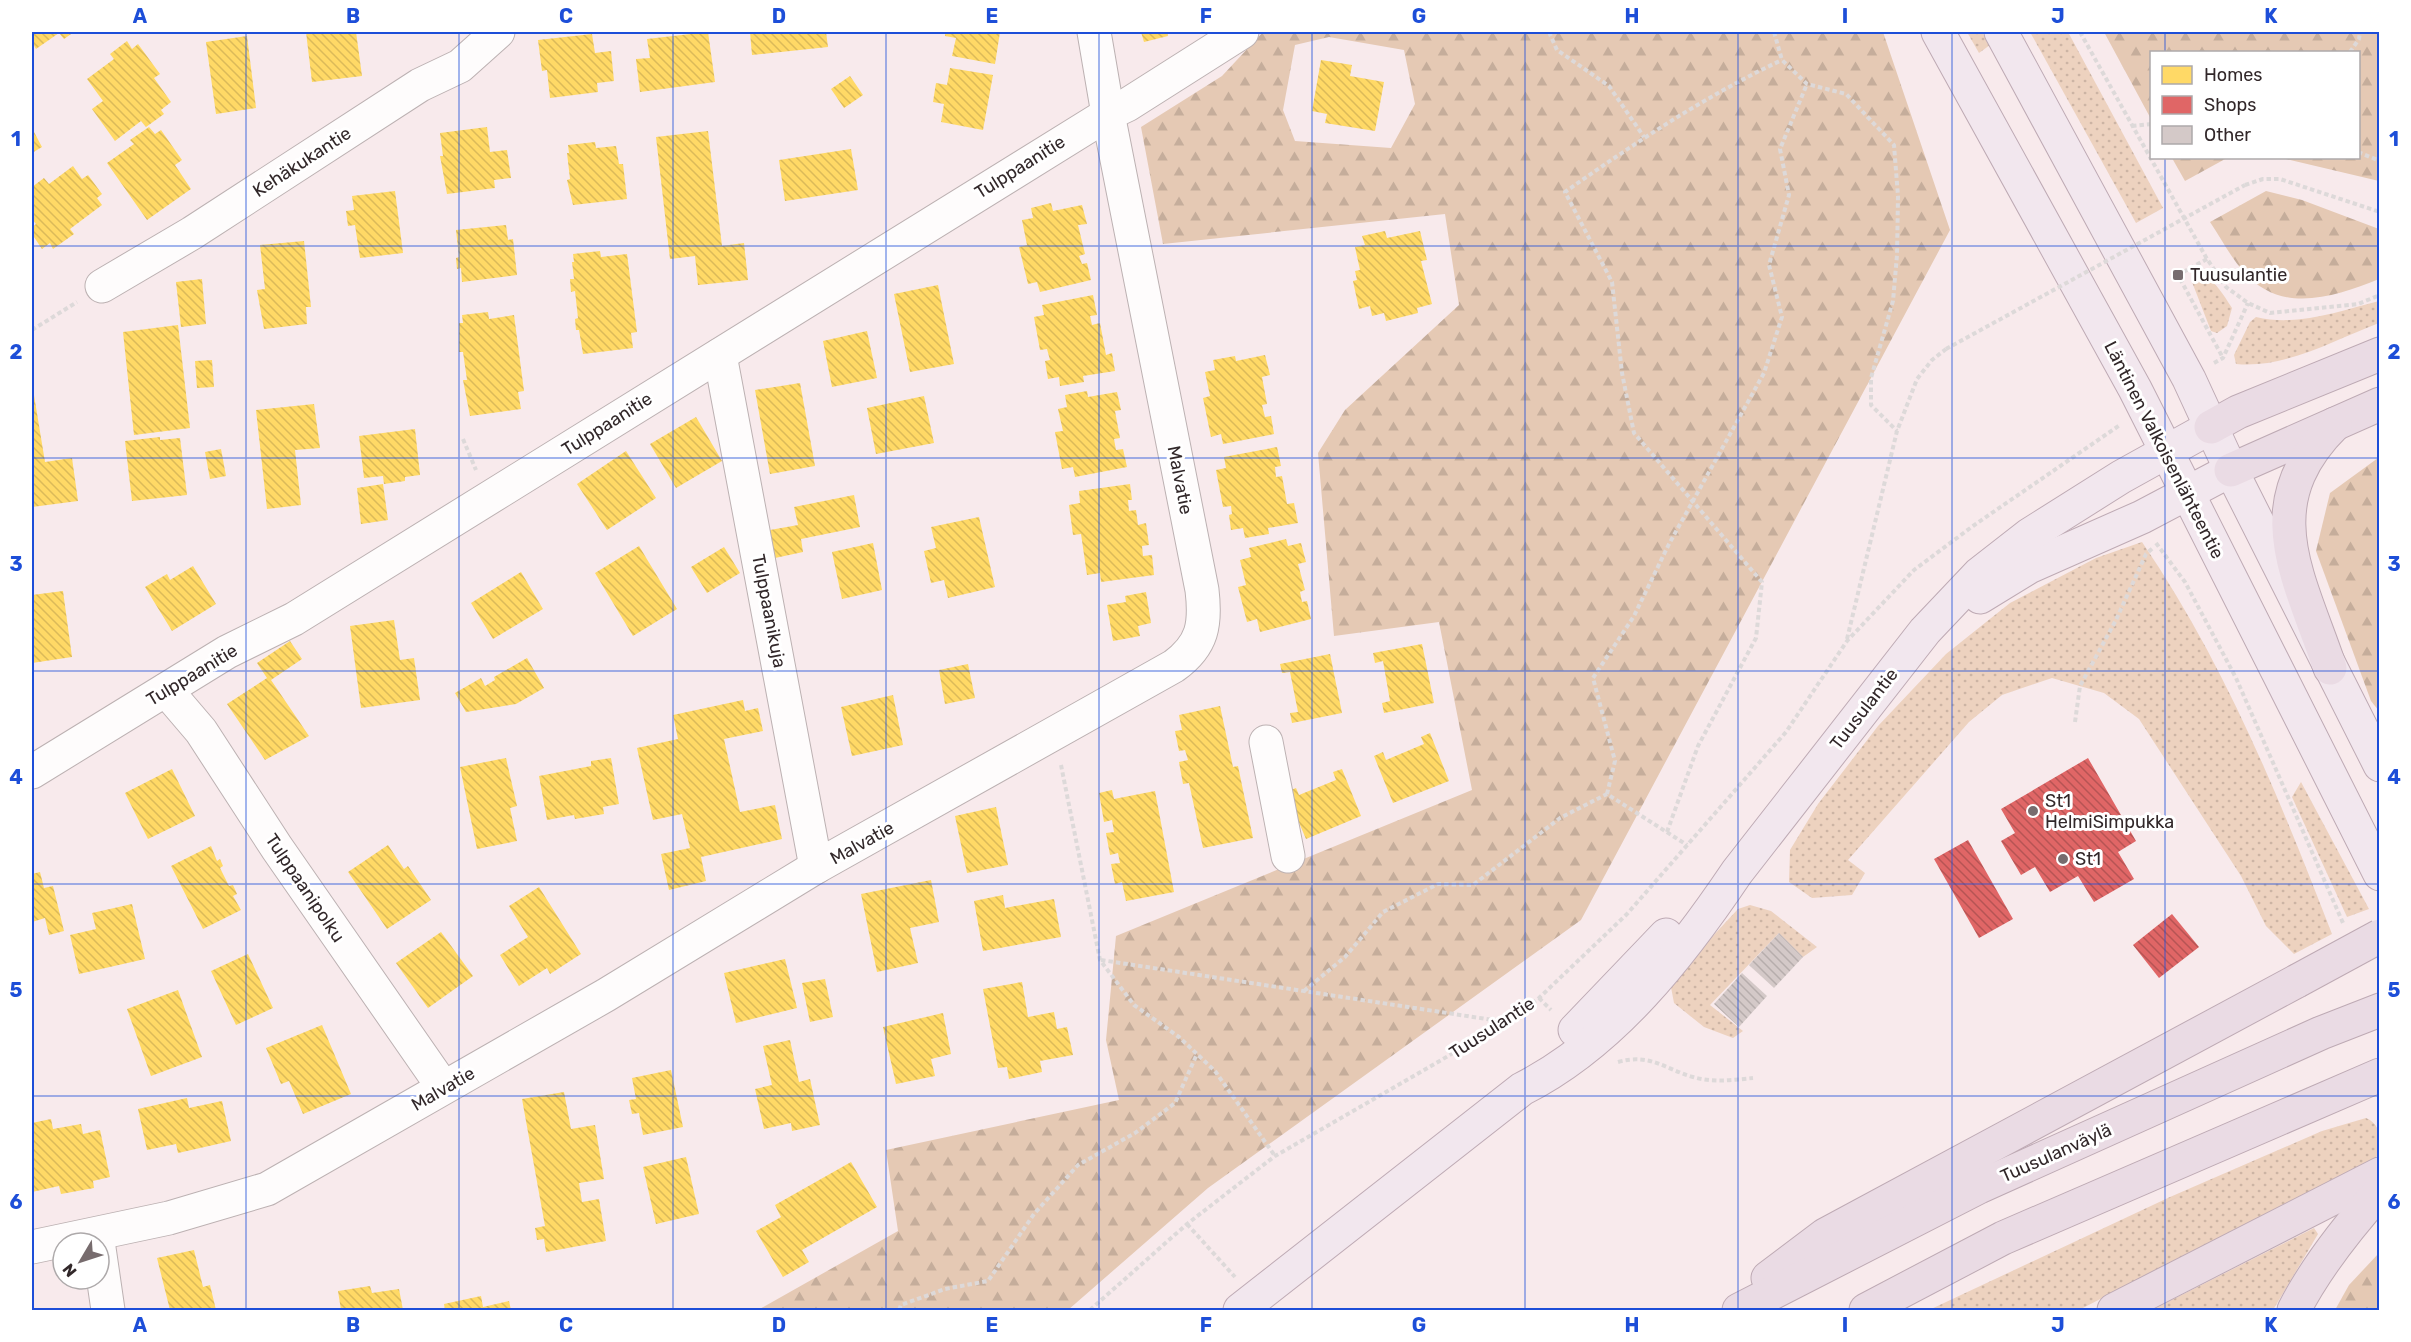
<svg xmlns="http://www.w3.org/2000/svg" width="2411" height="1342" font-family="Rubik,sans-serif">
<defs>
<pattern id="grass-dots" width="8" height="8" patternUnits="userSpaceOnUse" patternTransform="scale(1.5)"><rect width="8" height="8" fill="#edd2bf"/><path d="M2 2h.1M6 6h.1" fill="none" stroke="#ccb4a4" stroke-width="1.8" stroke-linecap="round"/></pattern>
<pattern id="forest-firs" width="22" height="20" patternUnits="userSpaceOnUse" patternTransform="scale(1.5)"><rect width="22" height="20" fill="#e5c9b4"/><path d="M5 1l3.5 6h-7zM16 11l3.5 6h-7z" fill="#c5ad9b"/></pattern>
<pattern id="homes-back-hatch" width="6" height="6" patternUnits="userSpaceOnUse" patternTransform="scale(1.5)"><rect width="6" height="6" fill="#ffd966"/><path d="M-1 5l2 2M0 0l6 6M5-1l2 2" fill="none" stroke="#dbba59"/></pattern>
<pattern id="shops-back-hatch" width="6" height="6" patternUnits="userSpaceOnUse" patternTransform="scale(1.5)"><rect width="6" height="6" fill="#e06666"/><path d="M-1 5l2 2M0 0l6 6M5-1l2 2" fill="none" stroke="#b65454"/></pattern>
<pattern id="building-back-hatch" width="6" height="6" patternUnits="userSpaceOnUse" patternTransform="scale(1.5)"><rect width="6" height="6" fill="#d4c9c8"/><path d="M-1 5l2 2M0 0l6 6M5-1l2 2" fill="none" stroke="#b6adac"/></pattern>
</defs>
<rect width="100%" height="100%" fill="#f8eaec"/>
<!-- grass -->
<g fill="url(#grass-dots)">
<polygon points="1967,32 1982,32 1990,45 1979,53"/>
<polygon points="2030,32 2068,32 2163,208 2136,223"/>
<path d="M2198 274C2214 278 2223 294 2232 308L2227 326 2217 333 2211 331 2192 282Z"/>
<path d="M2379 301V323C2334 340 2285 369 2236 364L2234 355 2250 322 2256 317C2297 327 2340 311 2379 301Z"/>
<path d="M2142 542C2224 662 2280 799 2332 934L2294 954 2266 926 2241 876 2139 719 2104 693 2052 678 2002 695 1969 722 1848 860 1865 873 1852 895 1812 898 1789 882 1790 850 1818 804 1878 726 1946 654 2010 603 2096 558Z"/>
<polygon points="2301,782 2369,909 2347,917 2292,797"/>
<polygon points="1750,905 1771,911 1817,947 1803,957 1779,933 1710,1005 1743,1031 1733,1038 1704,1027 1674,1003 1670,982 1738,909"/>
<path d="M2366 1118C2382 1125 2379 1138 2379 1153L2376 1157 2079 1310H1929L2170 1197 2322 1131Z"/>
<polygon points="2314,1228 2318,1234 2273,1310 2152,1310"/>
</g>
<!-- forest -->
<g fill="url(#forest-firs)" fill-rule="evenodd">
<path d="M1263 32H1883L1950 230 1581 920 1208 1188 1068 1310H758L898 1231 886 1150 1119 1100 1106 1040 1116 936 1472 790 1439 622 1334 636 1318 453 1345 410 1459 305 1445 214 1163 244 1141 127 1222 76ZM1329 37 1404 50 1415 104 1391 148 1295 141 1283 110 1295 45Z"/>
<polygon points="2104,32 2379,32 2379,181 2282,158 2358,158 2358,52 2152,52 2151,119"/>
<polygon points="2172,158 2227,158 2185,181"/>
<path d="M2266 191 2302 200 2379 229V279C2334 297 2281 315 2244 272 2231 258 2221 238 2210 222Z"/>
<polygon points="2378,458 2379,458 2379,711 2371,701 2316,551 2330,493"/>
<polygon points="2379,1253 2379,1310 2335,1310 2349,1285"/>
</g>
<!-- homes -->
<g fill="url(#homes-back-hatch)">
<polygon points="32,32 74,32 64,39 59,33 36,49 32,42"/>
<polygon points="306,32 356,32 362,76 312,82"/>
<polygon points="708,32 715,82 640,92 636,59 650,58 647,39"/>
<polygon points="750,32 826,32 828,47 752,55"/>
<polygon points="945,32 1000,32 995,64 952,56 956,38 945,36"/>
<polygon points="1141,32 1167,32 1168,36 1144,42"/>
<polygon points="592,34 595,53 611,51 614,81 597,83 598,92 550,98 547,70 542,71 538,40"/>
<polygon points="247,36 256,108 216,114 206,42"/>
<polygon points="127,41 132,49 138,44 160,74 154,78 171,102 161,110 164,114 146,127 141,121 115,141 92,109 103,101 87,79 114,59 110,54"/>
<polygon points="1321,60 1352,65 1350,76 1384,82 1375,131 1325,123 1327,114 1312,111"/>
<polygon points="950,68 993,75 983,130 941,122 944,104 933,102 936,83 947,85"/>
<polygon points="850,76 863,95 844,108 831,89"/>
<polygon points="149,127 155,134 161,130 182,160 175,165 191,189 147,220 107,163 134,144 130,140"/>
<polygon points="487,127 490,152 507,150 511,178 494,180 495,188 447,194 440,156 443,156 440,133"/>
<polygon points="708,131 722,246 744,243 748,280 698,285 695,256 670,259 656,137"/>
<polygon points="34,132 42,147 32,153 32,133"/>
<polygon points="595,142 596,148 616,146 619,164 623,164 627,199 573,205 567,180 570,179 567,153 569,153 568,145"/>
<polygon points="851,149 858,190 785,201 779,160"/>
<polygon points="73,166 82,179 88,175 102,194 97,198 102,205 70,229 74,234 53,249 50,243 42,249 32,234 32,227 36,224 32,219 32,187 44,178 49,184"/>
<polygon points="395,191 403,253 360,258 355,225 348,226 346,211 354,210 352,196"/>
<polygon points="1051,203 1053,211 1082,205 1087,224 1078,225 1085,254 1079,256 1082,264 1087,263 1091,280 1040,292 1037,282 1028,284 1019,247 1027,245 1022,220 1033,218 1031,208"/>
<polygon points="506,225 508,240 513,239 517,275 462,282 461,268 457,269 456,258 459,257 456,230"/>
<polygon points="1385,231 1387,238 1420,231 1427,260 1421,261 1432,304 1417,308 1418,313 1386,321 1384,313 1372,316 1370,306 1359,309 1353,281 1357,280 1355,271 1360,270 1355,247 1365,245 1362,236"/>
<polygon points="304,241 311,307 306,307 307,324 264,329 257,290 265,289 260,245"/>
<polygon points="600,251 601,257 627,254 637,332 631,333 633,348 583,354 579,330 576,330 575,319 578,318 575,291 571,292 570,279 574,279 572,262 574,262 573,254"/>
<polygon points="202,279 206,324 181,327 176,282"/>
<polygon points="938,285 954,364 910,372 894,294"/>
<polygon points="1093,295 1097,315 1090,316 1092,325 1100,323 1106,355 1112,353 1115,371 1083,376 1084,382 1060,386 1059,377 1048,379 1045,361 1050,360 1047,349 1040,350 1034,317 1044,315 1042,305"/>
<polygon points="488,312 489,319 514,315 524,391 518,392 521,409 470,416 463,380 467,380 463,352 459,352 459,323 463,323 462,315"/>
<polygon points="178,325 190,428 134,435 123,332"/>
<polygon points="867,331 877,378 832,387 823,341"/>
<polygon points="1265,355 1270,375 1262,377 1267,404 1262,405 1265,417 1271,416 1274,434 1223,444 1221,434 1211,437 1203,398 1210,396 1205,372 1215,370 1213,360 1235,356 1236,361"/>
<polygon points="212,360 214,387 197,388 195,361"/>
<polygon points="32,383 45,462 72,458 78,501 32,507"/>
<polygon points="800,383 815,466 770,474 755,390"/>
<polygon points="1087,391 1088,397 1117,392 1121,410 1115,411 1120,438 1114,439 1116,450 1123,449 1127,467 1075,477 1073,467 1062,469 1055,432 1063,431 1058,409 1067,407 1065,395"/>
<polygon points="924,396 934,443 876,454 867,408"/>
<polygon points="314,404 320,448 295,450 301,505 267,509 256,410"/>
<polygon points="696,417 722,461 676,488 650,444"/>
<polygon points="415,429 420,475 405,477 405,481 384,484 383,476 364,478 359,436"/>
<polygon points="160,437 160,440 180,438 187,495 132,501 125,441"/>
<polygon points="1277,447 1281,466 1275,467 1276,477 1282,476 1287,504 1294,503 1298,523 1268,528 1269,534 1245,538 1243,528 1231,530 1229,515 1232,514 1231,506 1223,507 1216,470 1226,468 1224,457"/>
<polygon points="221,449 226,476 210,479 205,452"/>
<polygon points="626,451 656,498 607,530 577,484"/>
<polygon points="383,484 388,520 361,524 357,488"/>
<polygon points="1130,484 1132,500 1128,500 1129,511 1136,510 1138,525 1146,523 1149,545 1142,546 1143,556 1152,555 1154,575 1101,582 1100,573 1087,575 1081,534 1073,535 1069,505 1080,503 1079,491"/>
<polygon points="854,495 860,527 801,539 803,552 775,558 770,530 798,525 794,507"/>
<polygon points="979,517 995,587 948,598 944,580 931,583 924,551 936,548 931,527"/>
<polygon points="1286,539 1288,546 1301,543 1306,562 1298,564 1305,590 1300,592 1302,602 1307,601 1311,619 1260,632 1257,619 1247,622 1238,587 1246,585 1240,560 1251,557 1249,548"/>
<polygon points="873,543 882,590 842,599 832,552"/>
<polygon points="639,546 677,609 633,636 595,573"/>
<polygon points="724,547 740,573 707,593 691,567"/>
<polygon points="193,566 216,604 172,631 145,587 167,574 170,580"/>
<polygon points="521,572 543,609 493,639 471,603"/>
<polygon points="63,591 72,657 32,663 32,595"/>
<polygon points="1146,592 1151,623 1138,626 1140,636 1113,641 1107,605 1126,602 1125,596"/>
<polygon points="394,620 400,660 414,658 420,700 361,708 350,626"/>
<polygon points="290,641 302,659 271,680 309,736 265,760 227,704 267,678 257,663"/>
<polygon points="1422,644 1434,703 1384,713 1382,703 1390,701 1383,661 1375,663 1373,653"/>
<polygon points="1330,654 1342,713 1292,723 1290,713 1298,712 1290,672 1282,673 1280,664"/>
<polygon points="527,658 544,688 516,704 466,712 455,693 481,678 485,686 495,680 494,677"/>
<polygon points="968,664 975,698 945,704 939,670"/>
<polygon points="893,695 903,745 852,756 841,707"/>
<polygon points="743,700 745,711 758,708 763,731 724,739 740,812 775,805 782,839 701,857 706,881 669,890 661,854 690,848 682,814 653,820 637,748 678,739 673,715"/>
<polygon points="1220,706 1233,767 1238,766 1253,838 1203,848 1189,783 1183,784 1179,762 1188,760 1185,750 1179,751 1175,731 1182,730 1179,715"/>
<polygon points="1430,733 1449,781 1393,803 1374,756 1383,752 1386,760 1424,744 1421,737"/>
<polygon points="506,758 517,806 510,808 517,841 477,849 460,767"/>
<polygon points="611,758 619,804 603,807 604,814 575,819 574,815 547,820 539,776 591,766 591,761"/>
<polygon points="172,769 195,816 148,839 125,793"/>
<polygon points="1342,769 1361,816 1306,839 1286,792 1296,788 1299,795 1336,780 1333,772"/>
<polygon points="1112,790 1114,799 1155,791 1174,892 1126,901 1122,882 1115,884 1111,864 1120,863 1118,853 1110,855 1106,833 1114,832 1112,820 1104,822 1099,793"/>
<polygon points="996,807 1008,865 967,873 955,816"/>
<polygon points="388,845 404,869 408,866 431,900 387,929 348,872"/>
<polygon points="211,846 217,861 220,859 223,866 220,868 229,886 233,885 237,894 233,896 241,910 203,929 171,866"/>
<polygon points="40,872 44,888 53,886 64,931 49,935 45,918 32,922 32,874"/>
<polygon points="931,880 939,922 910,928 918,963 877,972 861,894"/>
<polygon points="539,887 581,954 550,974 547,968 519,986 500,955 528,937 509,906"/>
<polygon points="1003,895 1005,908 1054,899 1061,937 983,951 974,901"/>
<polygon points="132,904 145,959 79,974 70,935 96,929 92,913"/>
<polygon points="441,932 473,976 428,1008 396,963"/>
<polygon points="248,954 273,1008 236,1025 211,971"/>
<polygon points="785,959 797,1008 736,1023 724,973"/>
<polygon points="825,979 833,1017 810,1022 802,983"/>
<polygon points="1022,982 1028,1017 1054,1012 1057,1029 1067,1027 1073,1055 1040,1061 1042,1072 1009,1079 1007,1067 998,1068 983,989"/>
<polygon points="178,990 202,1057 151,1076 127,1009"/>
<polygon points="943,1013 951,1054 931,1059 935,1076 896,1084 883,1027"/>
<polygon points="322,1025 351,1094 303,1114 289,1081 281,1084 266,1048"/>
<polygon points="790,1040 799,1082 810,1079 820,1125 792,1131 791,1123 764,1129 755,1089 772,1085 763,1046"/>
<polygon points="671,1070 683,1127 643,1135 639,1113 632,1114 629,1100 636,1099 632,1078"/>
<polygon points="564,1092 571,1129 595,1125 604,1179 579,1183 582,1202 599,1199 606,1241 546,1252 544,1239 537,1240 535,1228 545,1226 522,1099"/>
<polygon points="187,1098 189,1108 222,1101 231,1141 178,1153 176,1144 147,1150 138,1109"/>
<polygon points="51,1119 53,1129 81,1124 83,1134 100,1130 110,1177 93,1181 94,1188 61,1194 59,1186 32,1192 32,1123"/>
<polygon points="686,1157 699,1214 656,1224 643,1167"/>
<polygon points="851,1162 877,1207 802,1250 809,1262 783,1277 756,1231 781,1217 775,1205"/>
<polygon points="194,1250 203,1287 210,1285 216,1310 170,1310 157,1258"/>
<polygon points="370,1286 372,1293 399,1289 403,1310 341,1310 338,1291"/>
<polygon points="481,1296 483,1307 509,1301 511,1310 445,1310 444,1304"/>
</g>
<!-- shops -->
<g fill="url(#shops-back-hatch)">
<polygon points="2088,758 2136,841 2118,852 2134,879 2094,902 2078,876 2050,892 2035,867 2021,875 2001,841 2015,833 2001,809"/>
<polygon points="1968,840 2013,919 1979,938 1934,859"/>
<polygon points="2172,914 2199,947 2159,978 2133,945"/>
</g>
<!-- building -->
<g fill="url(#building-back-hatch)">
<polygon points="1779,933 1803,957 1774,988 1749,965"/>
<polygon points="1742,973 1767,996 1739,1027 1714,1004"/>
</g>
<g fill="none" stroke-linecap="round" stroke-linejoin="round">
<defs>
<g id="minor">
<polyline points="102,286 192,233 420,85 460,66 498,32"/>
<polyline points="720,355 816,867"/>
<polyline points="166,690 201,731 277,848 443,1087"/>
<polyline points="1266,742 1288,856"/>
<polyline points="32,772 227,652 294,619 1108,114 1094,32"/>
<path d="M32 1247 169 1218 267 1189 606 995 816 867 1174 666C1203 645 1206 624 1202 590L1108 114 1127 105 1242 32"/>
<polyline points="99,1248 108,1310"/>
</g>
<g id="major">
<polyline points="1938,32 2135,389 2380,874"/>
<polyline points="2001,32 2189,379 2231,470 2380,765"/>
<polyline points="1980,597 2029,567 2142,517 2231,470"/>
<polyline points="1575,1030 1666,935"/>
<path d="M1240 1310 1522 1089C1613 1043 1681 955 1737 872L1925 631 1979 574 2029 535 2121 477 2211 427"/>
</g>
<g id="highway">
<polyline points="2211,427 2238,412 2380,354"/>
<polyline points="2231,470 2380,404"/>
<path d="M2330 668C2299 576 2253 505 2335 424"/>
<polyline points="1768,1278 1825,1235 2297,981"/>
<polyline points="1739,1310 1979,1187 2321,1033 2380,1010"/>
<polyline points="1866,1310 2003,1238 2380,1075"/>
<polyline points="2114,1310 2380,1174"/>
<path d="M2294 1310C2316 1267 2347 1228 2380 1191"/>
</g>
</defs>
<!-- minor casing -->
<use href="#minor" stroke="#bcb1b2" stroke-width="35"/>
<!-- major casing -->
<use href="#major" stroke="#beaab4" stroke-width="35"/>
<!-- highway casing -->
<use href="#highway" stroke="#beaab4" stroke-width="35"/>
<!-- path -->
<g stroke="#ddd9d9" stroke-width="4" stroke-dasharray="4.5 3" stroke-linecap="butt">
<polyline points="1549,32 1557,50 1609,86 1644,137"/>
<polyline points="1774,32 1782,60 1807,84 1846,94 1894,145 1898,196 1897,255 1893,301 1871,378 1871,405 1897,431"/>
<polyline points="2080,32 2207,259 2226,287 2248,303 2270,313 2358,304 2380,295"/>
<polyline points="2350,52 2359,39 2360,32"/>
<polyline points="2132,126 2152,124"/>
<polyline points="2358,152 2380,161"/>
<polyline points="2245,185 2263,179 2280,179 2380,212"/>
<polyline points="2207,259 2178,275 2223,358"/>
<polyline points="32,330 77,302"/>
<polyline points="2214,363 2223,358 2248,303"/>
<polyline points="463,439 476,470"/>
<polyline points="2156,543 2185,582 2236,678 2343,923"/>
<polyline points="1847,639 1897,431 1917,379 1932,360 1946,349"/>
<polyline points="2075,722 2080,686 2116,620 2146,554 2154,547"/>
<polyline points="1061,765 1100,960 1134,1005 1179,1037 1215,1071 1275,1156"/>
<polyline points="1607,794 1615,761 1593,678 1634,616 1669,544 1764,373 1782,317 1769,265 1789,195 1780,149 1807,84"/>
<path d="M1667 832 1698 746 1756 638 1762 582 1634 433 1622 373 1612 282 1565 192C1635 143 1705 96 1782 60"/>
<polyline points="1101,960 1506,1022"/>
<polyline points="1304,991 1345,957 1383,912 1438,884 1473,885 1560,818 1607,794 1687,845"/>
<polyline points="1539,998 1551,1010"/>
<path d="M1618 1062C1650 1053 1665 1069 1693 1077 1713 1083 1733 1080 1753 1078"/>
<polyline points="1187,1224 1235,1277"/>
<polyline points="899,1310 901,1305 945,1289 988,1281 1034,1214 1078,1165 1135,1133 1175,1103 1197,1054"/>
<polyline points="1090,1310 1187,1224 1275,1156 1507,1022 1539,998 1627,914 1786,732 1847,641 1914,570 1973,526 2120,425"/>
</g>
<!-- minor -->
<use href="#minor" stroke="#fefcfc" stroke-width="33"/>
<!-- major -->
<use href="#major" stroke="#f2e7ee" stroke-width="33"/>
<!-- highway -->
<use href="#highway" stroke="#eadbe4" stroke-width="33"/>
<defs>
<polyline id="highway-bridge" points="2297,981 2380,936"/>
</defs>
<!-- highway-bridge casing -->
<use href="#highway-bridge" stroke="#beaab4" stroke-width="35" stroke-linecap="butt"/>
<!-- path-bridge -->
<polyline stroke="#ddd9d9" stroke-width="4" stroke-dasharray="4.5 3" stroke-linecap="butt" points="1946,349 2245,185"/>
<!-- highway-bridge -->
<use href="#highway-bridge" stroke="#eadbe4" stroke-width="33"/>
</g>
<!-- grid -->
<path fill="none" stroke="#1d4ed8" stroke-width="1.5" stroke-opacity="0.55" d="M246 32V1310M459 32V1310M673 32V1310M886 32V1310M1099 32V1310M1312 32V1310M1525 32V1310M1738 32V1310M1952 32V1310M2165 32V52M2165 158V1310M32 246H2380M32 458H2380M32 671H2380M32 884H2380M32 1096H2380"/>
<!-- markers -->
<g fill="#776c6e" stroke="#fff" stroke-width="2">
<rect x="2172" y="269" width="12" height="12" rx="3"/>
<circle cx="2033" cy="811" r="6"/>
<circle cx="2063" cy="859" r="6"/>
</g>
<g text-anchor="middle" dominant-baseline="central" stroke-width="6" stroke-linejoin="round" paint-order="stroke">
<!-- street labels -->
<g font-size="18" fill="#32282a" stroke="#fff">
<text transform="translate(302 162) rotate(-33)">Kehäkukantie</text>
<text transform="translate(1020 167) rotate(-32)">Tulppaanitie</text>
<text transform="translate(607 424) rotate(-32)">Tulppaanitie</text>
<text transform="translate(2164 450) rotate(63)">Läntinen Valkoisenlähteentie</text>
<text transform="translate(1180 480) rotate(79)">Malvatie</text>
<text transform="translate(769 611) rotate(79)">Tulppaanikuja</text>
<text transform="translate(192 675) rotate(-31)">Tulppaanitie</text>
<text transform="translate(1864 709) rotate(-52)">Tuusulantie</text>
<text transform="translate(862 843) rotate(-29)">Malvatie</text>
<text transform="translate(305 888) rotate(56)">Tulppaanipolku</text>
<text transform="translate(1492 1028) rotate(-33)">Tuusulantie</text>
<text transform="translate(443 1089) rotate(-30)">Malvatie</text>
<text transform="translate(2056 1153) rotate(-24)">Tuusulanväylä</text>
</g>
<!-- poi labels -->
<g font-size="18" fill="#32282a" stroke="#fff" text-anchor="start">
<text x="2190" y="275">Tuusulantie</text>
<text x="2045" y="801">St1<tspan x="2045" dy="21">HelmiSimpukka</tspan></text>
<text x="2075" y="859">St1</text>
</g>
</g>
<!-- border -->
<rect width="2411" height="1342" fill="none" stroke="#ffffff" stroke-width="66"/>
<!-- legend -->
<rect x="2150" y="51" width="210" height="108" fill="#ffffff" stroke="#ada9aa" stroke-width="1.5"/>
<rect x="2162" y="66" width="30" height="18" fill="#ffd966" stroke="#ada9aa" stroke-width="1.5"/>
<text x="2204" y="81" font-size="18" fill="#32282a">Homes</text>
<rect x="2162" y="96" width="30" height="18" fill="#e06666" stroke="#ada9aa" stroke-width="1.5"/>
<text x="2204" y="111" font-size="18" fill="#32282a">Shops</text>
<rect x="2162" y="126" width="30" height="18" fill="#d4c9c8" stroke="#ada9aa" stroke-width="1.5"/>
<text x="2204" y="141" font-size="18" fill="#32282a">Other</text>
<!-- north arrow -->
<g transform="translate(81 1261) rotate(231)"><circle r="28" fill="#ffffff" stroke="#ada9aa" stroke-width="1.5"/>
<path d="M0-4.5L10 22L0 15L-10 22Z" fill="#776c6e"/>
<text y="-9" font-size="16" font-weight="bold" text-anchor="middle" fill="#32282a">N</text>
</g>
<rect x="33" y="33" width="2345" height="1276" fill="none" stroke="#1d4ed8" stroke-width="2"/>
<g font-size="20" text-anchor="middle" font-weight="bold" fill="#1d4ed8">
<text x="140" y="23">A</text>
<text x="353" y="23">B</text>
<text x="566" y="23">C</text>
<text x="779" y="23">D</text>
<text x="992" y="23">E</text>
<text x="1206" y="23">F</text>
<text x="1419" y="23">G</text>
<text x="1632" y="23">H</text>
<text x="1845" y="23">I</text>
<text x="2058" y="23">J</text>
<text x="2271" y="23">K</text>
<text x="16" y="146">1</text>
<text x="2394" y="146">1</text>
<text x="16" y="359">2</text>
<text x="2394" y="359">2</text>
<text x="16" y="571">3</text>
<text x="2394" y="571">3</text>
<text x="16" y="784">4</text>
<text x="2394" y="784">4</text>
<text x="16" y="997">5</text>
<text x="2394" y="997">5</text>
<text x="16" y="1209">6</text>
<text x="2394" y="1209">6</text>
<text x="140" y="1332">A</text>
<text x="353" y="1332">B</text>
<text x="566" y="1332">C</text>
<text x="779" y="1332">D</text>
<text x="992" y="1332">E</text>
<text x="1206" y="1332">F</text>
<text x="1419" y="1332">G</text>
<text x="1632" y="1332">H</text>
<text x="1845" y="1332">I</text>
<text x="2058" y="1332">J</text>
<text x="2271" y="1332">K</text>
</g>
</svg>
